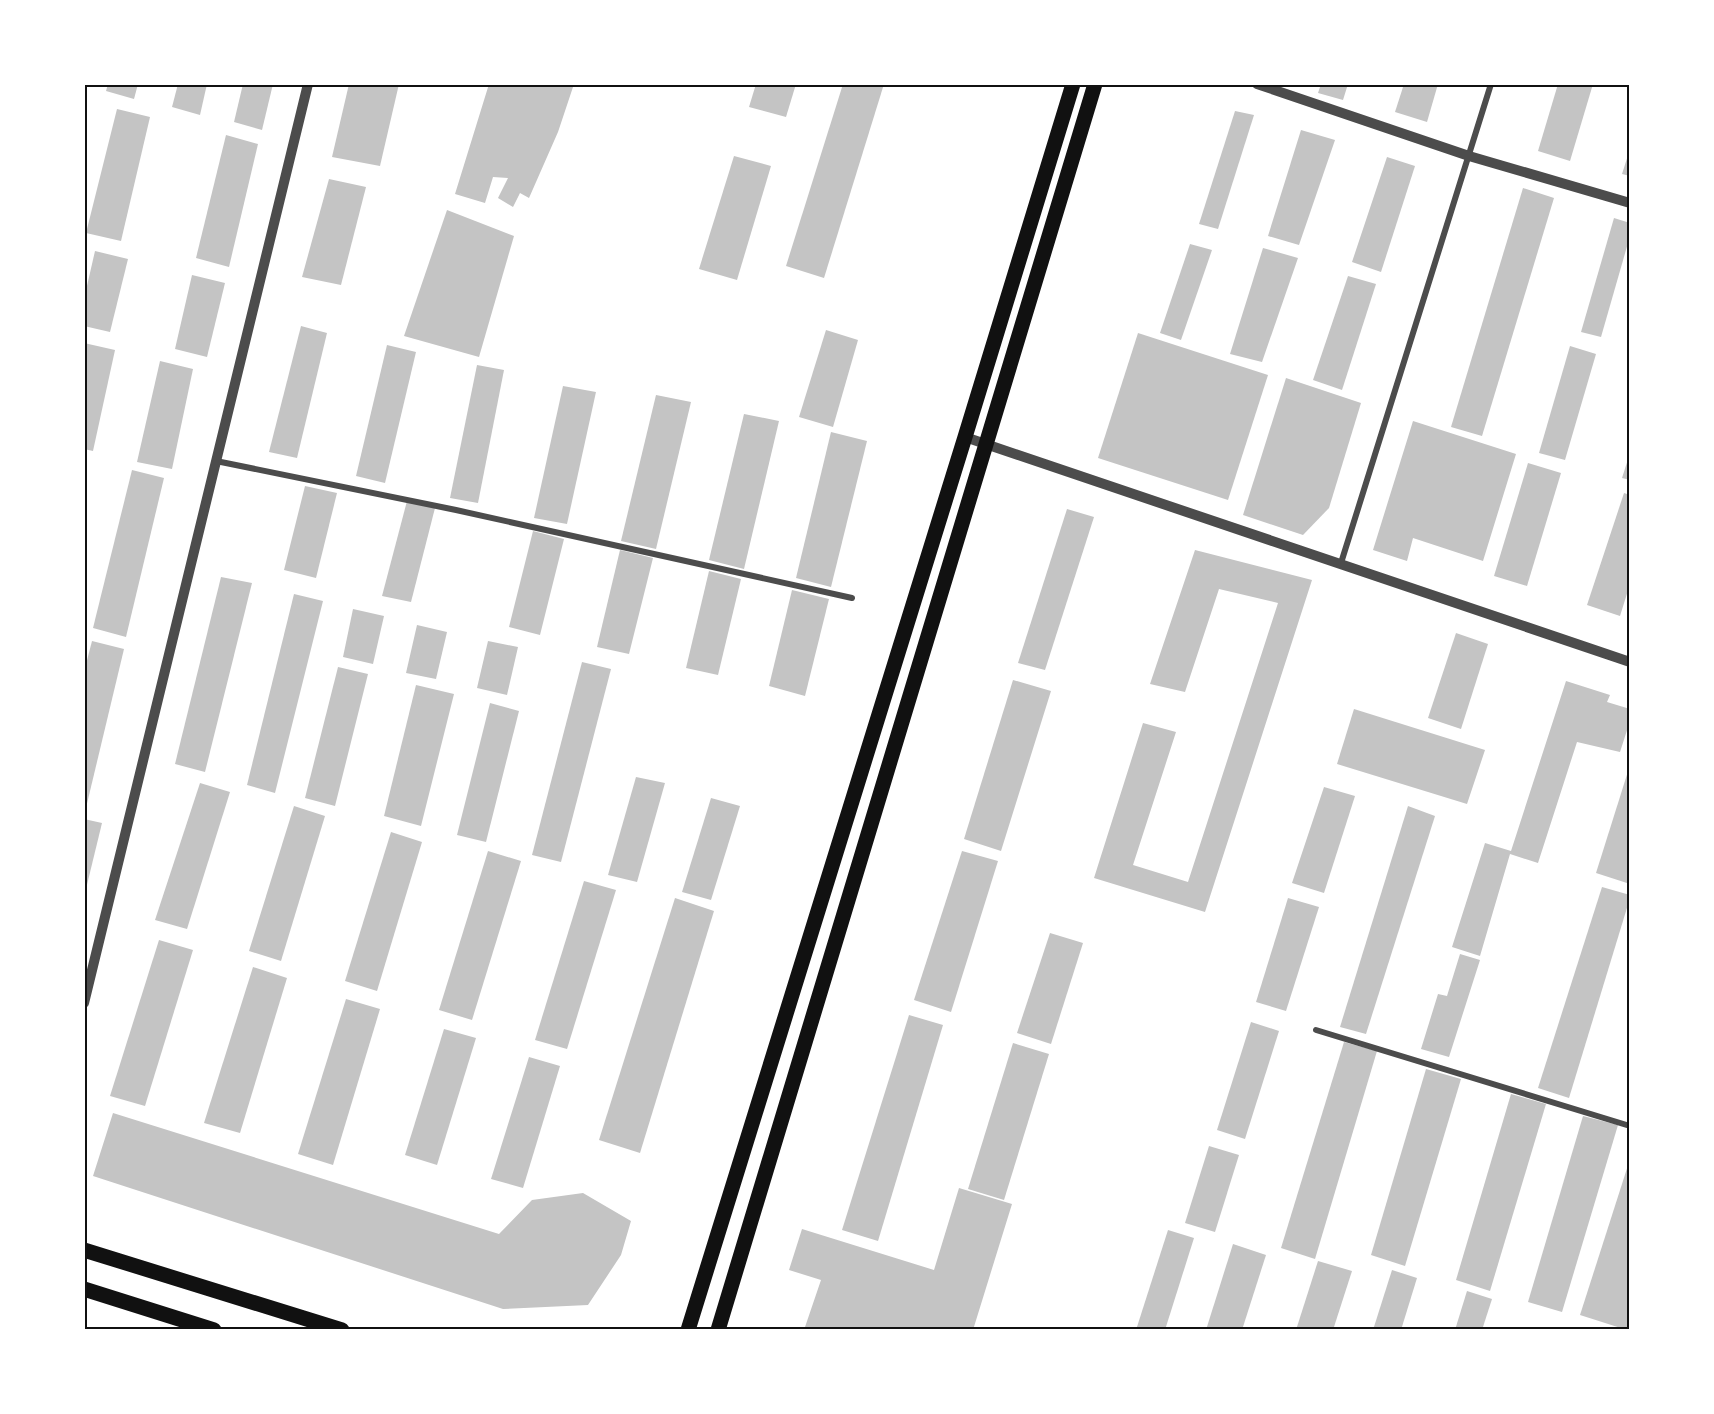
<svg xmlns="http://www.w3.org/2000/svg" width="1714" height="1414" font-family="Literata,serif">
<rect width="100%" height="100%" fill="#fff"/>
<!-- building -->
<g fill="#c4c4c4">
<polygon points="108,84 138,84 134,99 106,91"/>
<polygon points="178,84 207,84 200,115 172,107"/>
<polygon points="243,84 273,84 262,130 234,122"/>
<polygon points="349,84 399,84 380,166 332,157"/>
<polygon points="489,84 574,84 558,132 529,198 520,193 513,207 498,198 508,178 493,177 485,203 455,194"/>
<polygon points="756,84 796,84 786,117 749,107"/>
<polygon points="843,84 884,84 824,278 786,266"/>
<polygon points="1321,84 1348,84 1343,100 1318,93"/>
<polygon points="1404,84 1438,84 1427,122 1395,112"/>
<polygon points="1558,84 1593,84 1570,161 1538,151"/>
<polygon points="117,109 150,117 121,241 86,233"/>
<polygon points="1235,111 1254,115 1218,229 1199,224"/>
<polygon points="1301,130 1335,140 1299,245 1268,236"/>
<polygon points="226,135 258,144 229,267 196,258"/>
<polygon points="1630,149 1630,176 1622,174"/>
<polygon points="734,156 771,166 737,280 699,269"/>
<polygon points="1387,157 1415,166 1381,272 1352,262"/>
<polygon points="329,179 366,187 341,285 302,277"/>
<polygon points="1523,188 1554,198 1482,436 1451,427"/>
<polygon points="447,210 514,236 479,357 404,336"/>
<polygon points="1614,218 1630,223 1630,236 1601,337 1581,332"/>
<polygon points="1190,244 1212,250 1181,340 1160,333"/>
<polygon points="1263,248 1298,258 1262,362 1230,354"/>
<polygon points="95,251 128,259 110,332 84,326 84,299"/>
<polygon points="192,275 225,283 207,357 175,349"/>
<polygon points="1348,276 1376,284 1342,390 1313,380"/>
<polygon points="301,326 327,333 297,458 269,452"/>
<polygon points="826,330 858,340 833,427 799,417"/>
<polygon points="1138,333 1268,375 1228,500 1098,458"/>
<polygon points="84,343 115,350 93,451 84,449"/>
<polygon points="387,345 416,352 385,483 356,476"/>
<polygon points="1570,346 1596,354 1565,460 1539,453"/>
<polygon points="160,361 193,369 172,469 137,462"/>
<polygon points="477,365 504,370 478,503 450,498"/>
<polygon points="1286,378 1361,403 1329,508 1303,535 1243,515"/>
<polygon points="563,386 596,392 567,524 534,518"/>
<polygon points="656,395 691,402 656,549 621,541"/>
<polygon points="744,414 779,421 744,569 709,560"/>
<polygon points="1413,421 1516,454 1483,561 1413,538 1407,561 1373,550"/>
<polygon points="831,432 867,441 831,587 796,578"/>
<polygon points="1630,453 1630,480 1622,478"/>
<polygon points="1528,463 1561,473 1527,586 1494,576"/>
<polygon points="132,470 164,478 126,637 93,628"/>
<polygon points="305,486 337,493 316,578 284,570"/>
<polygon points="1624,493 1630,495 1630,584 1620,616 1587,605"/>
<polygon points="407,501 435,508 411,602 382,596"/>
<polygon points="1067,509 1094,517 1045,670 1018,663"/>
<polygon points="533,531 564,539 540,635 509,627"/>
<polygon points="620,550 653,558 629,654 597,647"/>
<polygon points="1195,550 1312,580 1205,912 1094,878 1143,723 1176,732 1133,865 1188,882 1278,603 1219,589 1185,692 1150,684"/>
<polygon points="709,571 741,579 718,675 686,668"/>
<polygon points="221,577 252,583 205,772 175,764"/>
<polygon points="792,590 829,599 805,696 769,686"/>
<polygon points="294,594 323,601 275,793 247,785"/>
<polygon points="353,609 384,616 373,664 343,657"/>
<polygon points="417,625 447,632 436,679 406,673"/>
<polygon points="1456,633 1488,644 1461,729 1428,718"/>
<polygon points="92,641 124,649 85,812 84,672"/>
<polygon points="488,641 518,647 507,695 477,688"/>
<polygon points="582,662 611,669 561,862 532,855"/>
<polygon points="338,667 368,674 335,806 305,798"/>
<polygon points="1013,680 1051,691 1001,851 964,839"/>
<polygon points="1566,681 1610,695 1607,702 1630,709 1630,721 1620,752 1577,742 1538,863 1510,854 1480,956 1452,947 1485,843 1511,851"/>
<polygon points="416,685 454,694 421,826 384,816"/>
<polygon points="490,703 519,711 486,842 457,835"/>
<polygon points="1354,709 1485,750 1467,804 1337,764"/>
<polygon points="1630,765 1630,884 1596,873"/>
<polygon points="636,777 665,783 637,882 608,875"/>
<polygon points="200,783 230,792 187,929 155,920"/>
<polygon points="1324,787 1355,796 1324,893 1292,883"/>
<polygon points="711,798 740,806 711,900 682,892"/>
<polygon points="294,806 325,816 281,961 249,951"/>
<polygon points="1408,806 1435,816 1366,1034 1340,1027"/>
<polygon points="84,819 102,823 85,893 84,893"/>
<polygon points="391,832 422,842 377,991 345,981"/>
<polygon points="488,851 521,861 472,1020 439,1010"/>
<polygon points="962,851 998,861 951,1012 914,1000"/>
<polygon points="584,881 616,890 567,1049 535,1040"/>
<polygon points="1602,887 1630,895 1630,898 1569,1098 1538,1088"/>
<polygon points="675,898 714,911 640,1153 599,1140"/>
<polygon points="1288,898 1319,907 1286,1011 1256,1002"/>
<polygon points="1050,933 1083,943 1051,1044 1017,1033"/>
<polygon points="159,940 193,950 145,1106 110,1096"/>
<polygon points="1460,954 1480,960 1449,1057 1421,1049 1438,994 1447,996"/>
<polygon points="253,967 287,978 240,1133 204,1123"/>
<polygon points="346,999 380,1009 333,1165 298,1154"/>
<polygon points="909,1015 943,1025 878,1241 842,1230"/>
<polygon points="1251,1022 1279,1031 1245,1139 1217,1130"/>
<polygon points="444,1029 476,1038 437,1165 405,1155"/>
<polygon points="1344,1042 1377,1051 1315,1259 1281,1248"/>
<polygon points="1013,1043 1049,1054 1004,1200 968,1189"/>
<polygon points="529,1057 560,1066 523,1188 491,1179"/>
<polygon points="1426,1069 1461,1079 1405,1266 1371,1255"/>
<polygon points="1511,1094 1546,1104 1490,1291 1456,1280"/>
<polygon points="113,1113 499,1234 532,1200 583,1193 631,1221 621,1255 588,1305 503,1309 93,1176"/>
<polygon points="1583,1116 1618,1125 1562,1312 1528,1302"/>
<polygon points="1209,1146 1239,1155 1215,1232 1185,1223"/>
<polygon points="1630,1159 1630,1330 1627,1330 1580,1315"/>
<polygon points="959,1188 1012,1204 973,1330 804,1330 821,1280 789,1270 802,1229 934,1270"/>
<polygon points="1168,1230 1194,1238 1165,1330 1136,1330"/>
<polygon points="1233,1244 1266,1255 1242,1330 1206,1330"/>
<polygon points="1318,1261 1352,1271 1333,1330 1296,1330"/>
<polygon points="1392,1270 1417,1278 1401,1330 1373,1330"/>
<polygon points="1467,1291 1492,1299 1482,1330 1455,1330"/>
</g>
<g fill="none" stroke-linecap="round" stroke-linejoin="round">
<!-- minor -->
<g stroke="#4c4c4c" stroke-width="6">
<polyline points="216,461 456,510 852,598"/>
<polyline points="1341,563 1491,84"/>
<polyline points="1316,1030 1630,1126"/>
</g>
<!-- tertiary -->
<g stroke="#4c4c4c" stroke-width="10">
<polyline points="1257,84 1469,156 1630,203"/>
<polyline points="965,437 1630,662"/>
<polyline points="84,1003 308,84"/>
</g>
<!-- primary -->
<g stroke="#111" stroke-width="15">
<polyline points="84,1250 342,1330"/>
<polyline points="84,1289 214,1330"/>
<polyline points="688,1330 965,437 1073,84"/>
<polyline points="718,1330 1095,84"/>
</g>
</g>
<!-- border -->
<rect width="1714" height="1414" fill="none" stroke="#ffffff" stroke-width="171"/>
<rect x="86" y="86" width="1542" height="1242" fill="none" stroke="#111" stroke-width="2"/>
</svg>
